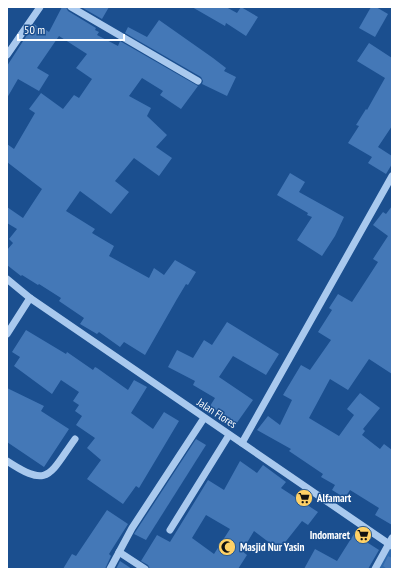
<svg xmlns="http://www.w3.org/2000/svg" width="399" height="576" font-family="'PT Sans Narrow',sans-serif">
<rect width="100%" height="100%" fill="#1b4f8f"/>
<!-- green -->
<polygon fill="#2e69ad" points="392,546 392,569 375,569"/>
<!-- building -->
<g fill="#4478b7" fill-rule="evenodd">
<polygon points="62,7 66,7 68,11 96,28 95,30 99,32 97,35 118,46 120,41 198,86 181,109 160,95 163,91 142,78 129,96 151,108 147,116 167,135 156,147 172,158 159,176 134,158 115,181 129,192 111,214 80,191 66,211 95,229 92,233 114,246 109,256 149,278 154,268 164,275 175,260 196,272 188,285 186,284 177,299 145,355 124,342 120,347 99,332 97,334 80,324 84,318 59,301 61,298 39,284 38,285 22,275 21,276 7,265 7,250 13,243 9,239 17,229 7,223 7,207 23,218 42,189 7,162 7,144 14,149 35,113 29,109 41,93 63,109 74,95 79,98 92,79 76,68 87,54 59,36 37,68 49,75 39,91 18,79 7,98 7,66 34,24 45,32 46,30 49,32"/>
<polygon points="81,7 109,7 102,19"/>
<polygon points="192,7 226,7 237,13 241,7 258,17 246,36 226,23 225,26"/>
<polygon points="371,7 376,7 388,14 375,37 359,28"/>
<polygon points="159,20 213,58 226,68 224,71 236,77 227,96 202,84 203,81 201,77 125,33 128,27 147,37"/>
<polygon points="369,43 392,58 392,126 378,147 392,156 392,164 386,174 368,163 372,157 348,143 359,126 356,125 366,109 367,110 385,78 357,61"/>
<polygon points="290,173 305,182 299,192 344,217 335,236 322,256 297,240 312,217 307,215 308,213 277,195"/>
<polygon points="392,206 392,374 369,359 348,390 330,379 309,418 339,436 354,415 347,409 360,393 380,408 363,429 365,431 362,435 380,449 384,444 392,450 392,525 375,515 379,508 350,490 345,498 332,490 335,485 321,477 323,474 289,451 291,449 257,430 268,416 280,425 292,400 283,395 301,365 310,370 331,340 318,332 332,310 329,308 338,294 352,302 378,262 373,259 388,236 373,225 383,212 386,214"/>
<polygon points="227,322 279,354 266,375 233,356 219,377 253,400 236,424 210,406 215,398 193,385 195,381 168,367 177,350 193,358 204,340 212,345"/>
<polygon points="26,330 66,354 67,352 93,370 95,367 97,368 128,390 134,380 147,387 131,413 153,429 164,412 179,421 139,488 136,486 123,504 87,479 101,460 87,448 95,438 76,425 82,416 75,411 79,405 73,401 79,392 61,380 52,394 14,366 20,357 12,352"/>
<polygon points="7,388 44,406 41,411 69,429 44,467 7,442"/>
<polygon points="196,439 206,445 146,540 134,534"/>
<path d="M240 461 257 473 263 465 286 482 281 488 318 512 308 525 302 521 279 550 254 531 242 551 247 555 238 569H150L148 565 141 561 157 535 170 542 208 480 224 490ZM206 515 230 529 214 554 192 538Z"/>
<polygon points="107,510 128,524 109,554 111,556 105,569 63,569 72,554 76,556"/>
<polygon points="354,534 379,550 368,569 304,569 315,549 337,561"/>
<polygon points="388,556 392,558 392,569 387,569 383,566"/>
<polygon points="120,561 132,569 116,569"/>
</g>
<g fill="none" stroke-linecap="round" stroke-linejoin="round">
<!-- minor -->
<g stroke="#a9c9ee" stroke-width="7">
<polyline points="71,7 198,81"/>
<polyline points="7,55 40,7"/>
<polyline points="7,279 30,298 392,546"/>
<polyline points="7,334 30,298"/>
<polyline points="242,443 392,176"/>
<path d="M7 461C49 489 49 475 75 439"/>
<polyline points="170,530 229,435"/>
<polyline points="119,552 145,569"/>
<polyline points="110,569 132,528 204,418"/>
<polyline points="375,569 392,538"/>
</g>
</g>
<!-- icons -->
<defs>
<symbol id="supermarket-disc" viewBox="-11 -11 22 22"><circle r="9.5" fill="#ffd166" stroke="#1b4f8f"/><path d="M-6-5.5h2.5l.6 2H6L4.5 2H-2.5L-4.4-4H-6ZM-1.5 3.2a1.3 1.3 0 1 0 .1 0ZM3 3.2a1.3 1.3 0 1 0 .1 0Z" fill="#111"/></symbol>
<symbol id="mosque-disc" viewBox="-11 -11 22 22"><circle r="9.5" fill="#ffd166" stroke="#1b4f8f"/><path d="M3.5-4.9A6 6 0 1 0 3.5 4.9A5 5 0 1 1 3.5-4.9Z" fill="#111"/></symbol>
</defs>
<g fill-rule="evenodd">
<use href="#supermarket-disc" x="294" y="488" width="20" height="20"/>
<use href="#supermarket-disc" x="353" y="525" width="20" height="20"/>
<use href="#mosque-disc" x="217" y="537" width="20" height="20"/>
</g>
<g text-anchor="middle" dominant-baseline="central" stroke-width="3" stroke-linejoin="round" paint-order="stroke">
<!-- street labels -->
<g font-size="11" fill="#fff" stroke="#1b4f8f">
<text transform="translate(217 413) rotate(33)">Jalan Flores</text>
</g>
<!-- poi labels -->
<g font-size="11" font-weight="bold" fill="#fff" stroke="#1b4f8f" text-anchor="start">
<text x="317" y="498">Alfamart</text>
<text x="350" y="535" text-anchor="end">Indomaret</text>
<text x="240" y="547">Masjid Nur Yasin</text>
</g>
</g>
<!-- border -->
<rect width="399" height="576" fill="none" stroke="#ffffff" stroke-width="16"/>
<!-- scale -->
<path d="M18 34v6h106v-6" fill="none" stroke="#ffffff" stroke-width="2"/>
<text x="24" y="34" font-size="12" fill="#ffffff" stroke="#1b4f8f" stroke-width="3" paint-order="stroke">50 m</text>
</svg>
